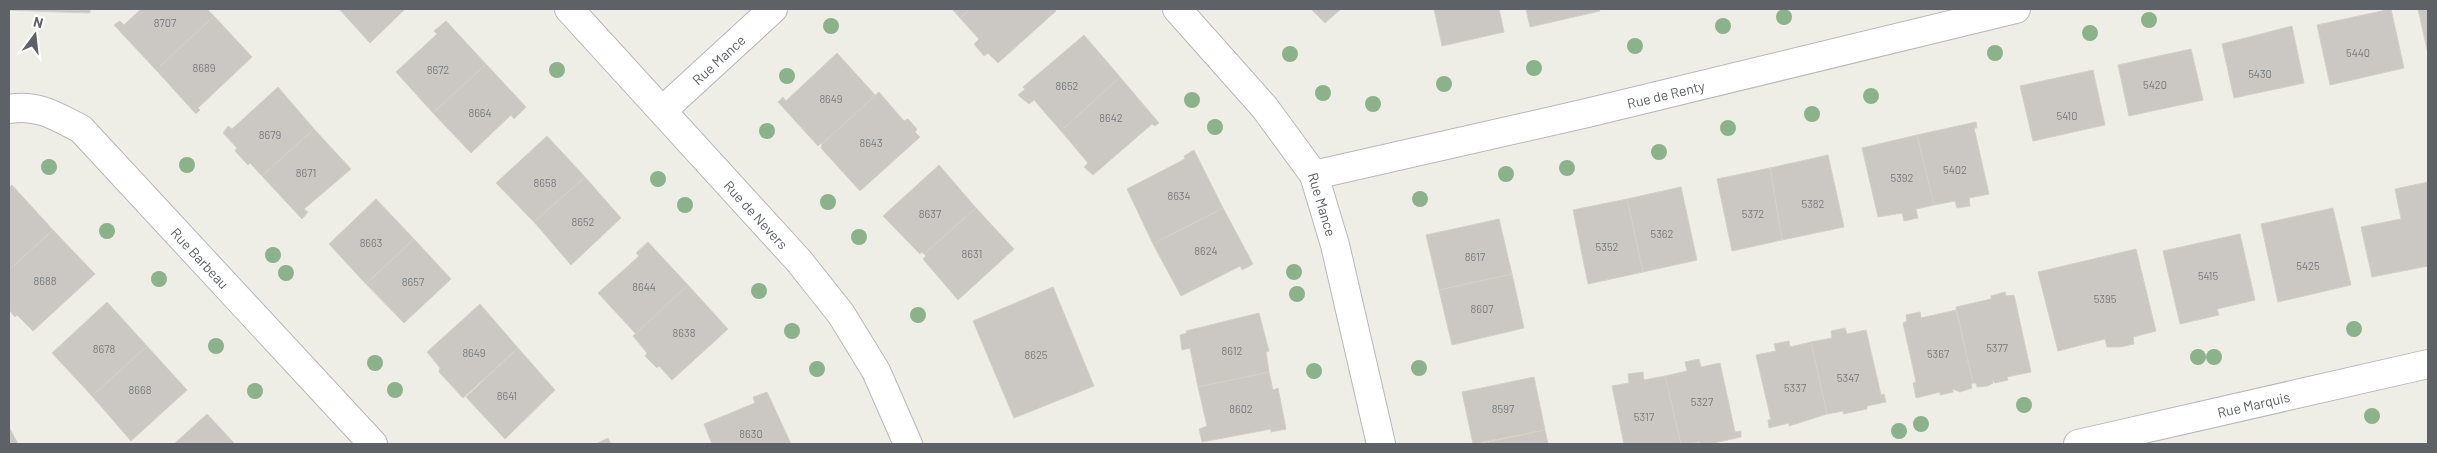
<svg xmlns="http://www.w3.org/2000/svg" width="2437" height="453" font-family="Barlow,sans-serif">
<rect width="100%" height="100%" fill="#efeee6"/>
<!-- building -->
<g fill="#cbc8c4" stroke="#d4d0c5">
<polygon points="9,9 32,9 32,11 9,10"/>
<polygon points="32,9 90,9 90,13 32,11"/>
<polygon points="141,9 207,9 214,16 156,70 114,25 120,21 124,25"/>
<polygon points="339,9 405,9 370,43"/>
<polygon points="952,9 970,9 960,18"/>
<polygon points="970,9 1054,9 1056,11 998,63 988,53 984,56 974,44 979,39 960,18"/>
<polygon points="1311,9 1341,9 1325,23"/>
<polygon points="1434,9 1499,9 1504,32 1442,46"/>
<polygon points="1526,9 1599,9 1600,11 1530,27"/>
<polygon points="2391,9 2404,68 2330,85 2317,25"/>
<polygon points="2418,9 2428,9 2428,54"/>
<polygon points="214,16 252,57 198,108 200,110 196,114 156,70"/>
<polygon points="446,21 486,64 433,113 396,72 437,34 434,31"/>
<polygon points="2292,26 2304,83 2234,98 2222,44"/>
<polygon points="1084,35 1120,77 1061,131 1034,100 1029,104 1018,95 1025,89 1023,87"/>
<polygon points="2191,49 2203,100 2129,116 2118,65"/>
<polygon points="837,53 876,96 822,144 821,143 818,146 778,102 783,97 786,101"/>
<polygon points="486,64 526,107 514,119 511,115 471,153 433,113"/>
<polygon points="2093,70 2105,125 2033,141 2020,86"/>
<polygon points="1120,77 1159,123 1155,126 1152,124 1093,175 1084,167 1088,163 1061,131"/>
<polygon points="278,87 314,129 262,176 250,163 248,165 235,151 237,148 223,133 228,126 232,129"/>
<polygon points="879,92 904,121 908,119 917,129 915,132 920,137 860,191 821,148 822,144"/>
<polygon points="1976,122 1977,128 1974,128 1989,194 1969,198 1970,206 1957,208 1955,201 1934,205 1917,135"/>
<polygon points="314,129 351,169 304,209 308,212 302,219 262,176"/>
<polygon points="1917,135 1934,205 1916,209 1918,218 1904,221 1902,213 1878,217 1862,148"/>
<polygon points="547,136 585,177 534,222 496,183"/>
<polygon points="1194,150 1223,208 1153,244 1127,189 1185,159 1184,156"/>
<polygon points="1828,155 1844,227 1782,240 1770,168"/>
<polygon points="939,165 976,208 924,254 921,252 920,254 883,216"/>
<polygon points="1770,168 1782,240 1732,251 1717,179"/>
<polygon points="585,177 621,218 571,265 534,222"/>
<polygon points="2428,182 2428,266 2372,277 2361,227 2401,219 2395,189"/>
<polygon points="12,185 53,230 9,270 9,188"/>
<polygon points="1681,187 1697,260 1643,272 1627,199"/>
<polygon points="376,199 414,239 366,284 329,244"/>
<polygon points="1627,199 1643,272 1588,284 1573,210"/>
<polygon points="976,208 1014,249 958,300 923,259 926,256 924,254"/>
<polygon points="1223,208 1253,264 1242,270 1240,266 1181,296 1153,244"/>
<polygon points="2333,208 2351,285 2278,302 2261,224"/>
<polygon points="1499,219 1512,274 1439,290 1426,235"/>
<polygon points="53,230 95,274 33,331 17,315 15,317 9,310 9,270"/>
<polygon points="2240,234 2255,300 2217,309 2219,315 2180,324 2163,251"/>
<polygon points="414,239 451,279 404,323 366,284"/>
<polygon points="648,242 688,285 636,334 598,293 639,256 636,253"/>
<polygon points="2136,249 2156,331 2133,337 2134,344 2120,347 2107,347 2105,339 2058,351 2038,272"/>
<polygon points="1512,274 1524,328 1452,345 1439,290"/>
<polygon points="688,285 728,329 672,380 659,366 657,368 645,356 647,353 633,336"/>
<polygon points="1053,287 1094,386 1014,418 973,321"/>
<polygon points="2005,292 2006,296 2014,295 2031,372 2007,377 2008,380 1995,383 1992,380 1993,383 1988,386 1977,387 1976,383 1973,383 1956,307 1991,299 1991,296"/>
<polygon points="107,302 147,346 92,396 52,353"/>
<polygon points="480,304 518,348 463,398 439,372 440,368 427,352"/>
<polygon points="1956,310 1973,383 1971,384 1972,388 1960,392 1953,389 1953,392 1940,395 1940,392 1916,398 1913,383 1916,382 1903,323 1907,321 1906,315 1920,312 1921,318"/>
<polygon points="1259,313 1269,351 1266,352 1269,372 1198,387 1190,348 1182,350 1180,335 1187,333 1186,331"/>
<polygon points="1845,328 1847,334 1866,330 1881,395 1884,394 1886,402 1867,406 1867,409 1843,414 1843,411 1827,414 1811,342 1832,338 1831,331"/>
<polygon points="1789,341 1790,347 1811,342 1827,414 1789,426 1789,423 1769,428 1768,420 1771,420 1756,355 1776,351 1774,344"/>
<polygon points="147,346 187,390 131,441 92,396"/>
<polygon points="518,348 555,390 505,439 466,397"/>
<polygon points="1699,359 1701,367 1720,363 1735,432 1741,431 1741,437 1709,444 1700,444 1700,442 1681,444 1665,376 1687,371 1685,362"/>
<polygon points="1269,372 1273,390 1278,388 1286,429 1271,432 1271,429 1202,442 1199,429 1207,426 1198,387"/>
<polygon points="1643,372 1644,380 1665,376 1681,444 1624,444 1612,386 1629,383 1628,374"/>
<polygon points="1534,377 1545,430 1473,444 1462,392"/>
<polygon points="767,392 791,444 712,444 704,424 755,403 753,397"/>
<polygon points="207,414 235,444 174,444"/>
<polygon points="9,427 18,444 9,444"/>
<polygon points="1545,430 1548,444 1480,444"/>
<polygon points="608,438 611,444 596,444"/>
</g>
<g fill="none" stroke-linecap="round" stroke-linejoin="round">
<defs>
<g id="street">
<path id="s1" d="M569 9 799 261 841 314 876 371 908 444"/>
<path id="s2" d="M1177 9 1265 108 1314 175 1335 245 1381 444"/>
<path id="s3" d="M9 109C38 104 56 116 81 129L373 444"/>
<path id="s4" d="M663 110 773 9"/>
<path id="s5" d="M1314 175 1587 113 2016 9"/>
<path id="s6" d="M2078 444 2428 364"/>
</g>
</defs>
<!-- street casing -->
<use href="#street" stroke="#b6b8bc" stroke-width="30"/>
<!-- street -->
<use href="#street" stroke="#fff" stroke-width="28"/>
</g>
<!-- trees -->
<g fill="#8bb28b">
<circle cx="1784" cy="17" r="8"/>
<circle cx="2149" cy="20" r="8"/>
<circle cx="831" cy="26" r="8"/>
<circle cx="1723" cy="26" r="8"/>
<circle cx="2090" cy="33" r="8"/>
<circle cx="1635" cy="46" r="8"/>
<circle cx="1995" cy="53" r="8"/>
<circle cx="1290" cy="54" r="8"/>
<circle cx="1534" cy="68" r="8"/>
<circle cx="557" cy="70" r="8"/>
<circle cx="787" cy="76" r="8"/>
<circle cx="1444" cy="84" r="8"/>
<circle cx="1323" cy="93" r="8"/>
<circle cx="1871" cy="96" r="8"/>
<circle cx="1192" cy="100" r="8"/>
<circle cx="1373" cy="104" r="8"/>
<circle cx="1812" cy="114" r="8"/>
<circle cx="1215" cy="127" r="8"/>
<circle cx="1728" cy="128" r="8"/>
<circle cx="767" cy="131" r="8"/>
<circle cx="1659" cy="152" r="8"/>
<circle cx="187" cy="165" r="8"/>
<circle cx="49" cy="167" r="8"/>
<circle cx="1567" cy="168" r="8"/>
<circle cx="1506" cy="174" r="8"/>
<circle cx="658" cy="179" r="8"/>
<circle cx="1420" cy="199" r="8"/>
<circle cx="828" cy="202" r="8"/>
<circle cx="685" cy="205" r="8"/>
<circle cx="107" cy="231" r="8"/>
<circle cx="859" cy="237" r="8"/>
<circle cx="273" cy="255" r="8"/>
<circle cx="1294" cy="272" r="8"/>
<circle cx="286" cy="273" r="8"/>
<circle cx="159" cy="279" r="8"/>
<circle cx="759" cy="291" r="8"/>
<circle cx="1297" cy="294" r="8"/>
<circle cx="918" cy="315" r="8"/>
<circle cx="2354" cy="329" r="8"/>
<circle cx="792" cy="331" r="8"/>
<circle cx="216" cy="346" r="8"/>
<circle cx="2198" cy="357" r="8"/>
<circle cx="2214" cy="357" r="8"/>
<circle cx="375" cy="363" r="8"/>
<circle cx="1419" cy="368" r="8"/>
<circle cx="817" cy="369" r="8"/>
<circle cx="1314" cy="371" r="8"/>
<circle cx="395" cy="390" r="8"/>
<circle cx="255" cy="391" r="8"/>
<circle cx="2024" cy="405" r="8"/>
<circle cx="2372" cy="416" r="8"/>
<circle cx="1921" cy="424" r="8"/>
<circle cx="1899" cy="431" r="8"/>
</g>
<g text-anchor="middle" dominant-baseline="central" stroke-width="4.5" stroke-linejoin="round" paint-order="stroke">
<!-- number labels -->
<g font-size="11" fill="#797b7e">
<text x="165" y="22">8707</text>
<text x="2358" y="52">5440</text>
<text x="204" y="67">8689</text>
<text x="438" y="69">8672</text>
<text x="2260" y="73">5430</text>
<text x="2155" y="84">5420</text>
<text x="1067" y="85">8652</text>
<text x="831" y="98">8649</text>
<text x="480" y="112">8664</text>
<text x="2067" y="115">5410</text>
<text x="1111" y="117">8642</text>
<text x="270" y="134">8679</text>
<text x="871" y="142">8643</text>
<text x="1955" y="169">5402</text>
<text x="306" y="172">8671</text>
<text x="1902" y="177">5392</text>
<text x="545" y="182">8658</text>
<text x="1179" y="195">8634</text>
<text x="1813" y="203">5382</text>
<text x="930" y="213">8637</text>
<text x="1753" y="213">5372</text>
<text x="583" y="221">8652</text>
<text x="1662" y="233">5362</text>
<text x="371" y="242">8663</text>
<text x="1607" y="246">5352</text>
<text x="1206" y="250">8624</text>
<text x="972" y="253">8631</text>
<text x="1475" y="256">8617</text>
<text x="2308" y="265">5425</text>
<text x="2208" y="275">5415</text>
<text x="45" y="280">8688</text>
<text x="413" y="281">8657</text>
<text x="644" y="286">8644</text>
<text x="2105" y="298">5395</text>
<text x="1482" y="308">8607</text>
<text x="684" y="332">8638</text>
<text x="1997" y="347">5377</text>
<text x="104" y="348">8678</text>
<text x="1232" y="350">8612</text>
<text x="474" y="352">8649</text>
<text x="1938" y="353">5367</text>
<text x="1036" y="354">8625</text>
<text x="1848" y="377">5347</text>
<text x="1795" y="387">5337</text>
<text x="140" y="389">8668</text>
<text x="507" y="395">8641</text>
<text x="1702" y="401">5327</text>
<text x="1241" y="408">8602</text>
<text x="1503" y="408">8597</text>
<text x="1644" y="416">5317</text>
<text x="751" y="433">8630</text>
</g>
<!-- street labels -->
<g font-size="14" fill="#5e6166" stroke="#fff">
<text stroke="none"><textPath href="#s4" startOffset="75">Rue Mance</textPath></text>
<text stroke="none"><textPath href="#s5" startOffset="361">Rue de Renty</textPath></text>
<text stroke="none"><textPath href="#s2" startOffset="246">Rue Mance</textPath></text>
<text stroke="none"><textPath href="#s1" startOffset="278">Rue de Nevers</textPath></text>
<text stroke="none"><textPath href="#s3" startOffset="252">Rue Barbeau</textPath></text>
<text stroke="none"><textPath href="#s6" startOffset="180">Rue Marquis</textPath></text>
</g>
</g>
<!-- border -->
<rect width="2437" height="453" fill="none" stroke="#5e6166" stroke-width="20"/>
<!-- north arrow -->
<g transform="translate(35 35) rotate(15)" stroke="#ffffff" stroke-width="4" paint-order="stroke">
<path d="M0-4L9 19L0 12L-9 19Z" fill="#5e6166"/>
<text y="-8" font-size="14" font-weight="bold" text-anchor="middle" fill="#5e6166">N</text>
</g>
</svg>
